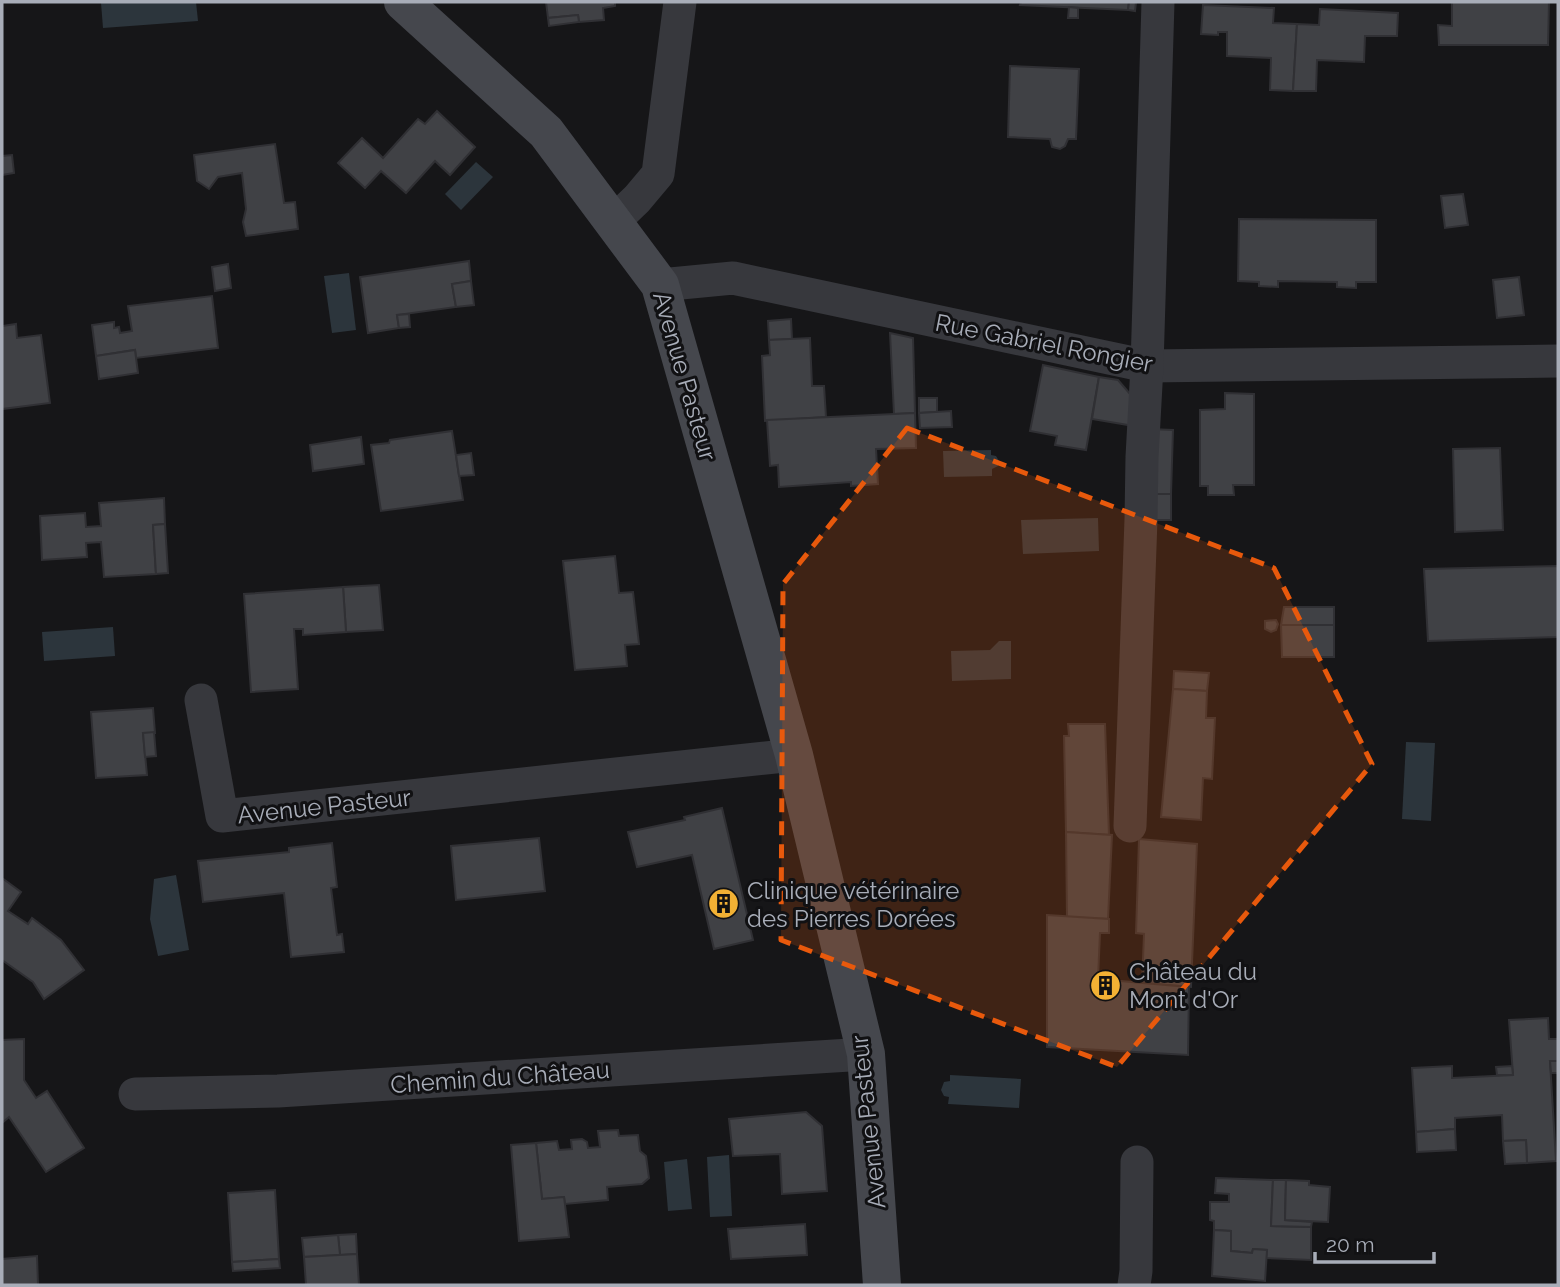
<svg xmlns="http://www.w3.org/2000/svg" width="1560" height="1287" font-family="Raleway,sans-serif">
<rect width="100%" height="100%" fill="#161618"/>
<!-- water -->
<g fill="#2c353c">
<polygon points="121,2 196,2 198,21 103,28 101,3"/>
<polygon points="476,162 493,177 461,210 445,194"/>
<polygon points="349,273 356,330 332,333 324,276"/>
<polygon points="991,450 991,455 996,456 999,461 998,466 992,469 992,476 944,477 943,451"/>
<polygon points="1098,518 1099,551 1023,554 1021,520"/>
<polygon points="113,627 115,656 44,661 42,632"/>
<polygon points="999,641 1011,641 1011,679 952,681 951,651 990,650"/>
<polygon points="1406,742 1435,743 1431,821 1402,819"/>
<polygon points="176,875 189,950 158,956 150,919 154,879"/>
<polygon points="950,1075 1021,1079 1019,1108 948,1104 949,1097 944,1096 941,1090 944,1082 950,1081"/>
<polygon points="729,1155 732,1216 710,1217 707,1157"/>
<polygon points="687,1159 692,1209 668,1211 664,1162"/>
</g>
<!-- building -->
<g fill="#404145" stroke="#303034" stroke-width="2">
<polygon points="546,2 615,2 615,6 603,8 604,20 579,22 578,15 548,18"/>
<polygon points="1021,2 1129,2 1128,10 1020,5"/>
<polygon points="1129,2 1136,2 1135,11 1128,10"/>
<polygon points="1452,2 1549,2 1548,45 1439,45 1438,25 1452,26"/>
<polygon points="1203,5 1274,8 1273,23 1297,24 1293,91 1270,90 1271,58 1227,56 1227,32 1218,32 1218,35 1201,34"/>
<polygon points="1069,7 1078,8 1078,18 1068,18"/>
<polygon points="1320,9 1398,13 1397,36 1365,36 1364,62 1317,60 1316,91 1293,91 1297,24 1319,25"/>
<polygon points="578,15 579,22 549,26 548,18"/>
<polygon points="1010,66 1079,69 1076,139 1068,139 1065,146 1060,149 1052,147 1050,139 1008,137"/>
<polygon points="437,111 475,147 450,175 435,161 406,193 381,171 365,188 338,163 362,138 383,158 418,119 425,124"/>
<polygon points="275,144 284,203 295,202 298,229 246,236 243,222 246,209 242,173 218,177 209,189 197,181 194,155"/>
<polygon points="12,155 14,173 2,175 2,156"/>
<polygon points="1463,194 1468,225 1445,228 1441,196"/>
<polygon points="1239,219 1376,220 1376,282 1356,282 1356,288 1337,287 1337,282 1278,281 1278,287 1259,286 1259,282 1238,281"/>
<polygon points="469,261 471,281 452,284 456,307 397,315 399,328 368,333 360,277"/>
<polygon points="228,264 231,288 215,291 212,267"/>
<polygon points="1519,277 1524,315 1497,318 1493,280"/>
<polygon points="471,281 474,305 456,307 452,284"/>
<polygon points="212,296 218,348 136,358 135,350 96,356 92,325 114,322 114,328 119,327 120,333 132,331 128,306"/>
<polygon points="409,314 410,327 399,328 397,315"/>
<polygon points="791,319 792,339 769,340 768,321"/>
<polygon points="16,324 17,338 41,335 50,403 2,409 2,326"/>
<polygon points="890,333 913,338 915,413 894,414"/>
<polygon points="810,338 812,386 824,386 826,417 765,421 762,356 770,355 769,340"/>
<polygon points="135,350 138,373 99,379 96,356"/>
<polygon points="1043,365 1099,377 1086,450 1055,445 1057,436 1030,431"/>
<polygon points="1099,377 1118,380 1137,402 1134,426 1092,419"/>
<polygon points="1225,393 1254,394 1254,485 1233,485 1234,495 1208,495 1208,486 1200,486 1200,410 1225,409"/>
<polygon points="919,398 937,398 937,412 919,413"/>
<polygon points="951,411 952,427 920,428 919,413"/>
<polygon points="915,413 916,448 876,449 878,484 851,486 851,482 779,487 778,465 770,466 767,420"/>
<polygon points="1149,429 1173,430 1171,494 1147,494"/>
<polygon points="452,431 463,500 381,511 371,445 389,443 390,440"/>
<polygon points="361,437 364,464 313,471 310,445"/>
<polygon points="1500,448 1503,530 1455,532 1453,449"/>
<polygon points="471,453 474,475 459,476 456,455"/>
<polygon points="1147,494 1171,494 1171,520 1146,520"/>
<polygon points="164,498 165,524 153,525 156,574 104,577 101,542 86,543 87,557 42,560 40,516 85,513 86,527 101,526 99,503"/>
<polygon points="165,524 168,573 156,574 153,525"/>
<polygon points="615,556 619,593 633,592 639,644 625,645 627,666 575,670 563,561"/>
<polygon points="1558,566 1558,637 1428,641 1424,569"/>
<polygon points="379,585 383,630 346,632 343,587"/>
<polygon points="343,587 346,632 303,635 303,629 294,629 298,689 251,692 244,594"/>
<polygon points="1284,607 1334,607 1334,625 1281,625"/>
<polygon points="1276,620 1278,624 1276,630 1271,632 1265,629 1265,621"/>
<polygon points="1281,625 1334,625 1334,657 1282,657"/>
<polygon points="1174,671 1209,673 1207,691 1173,689"/>
<polygon points="1173,689 1207,691 1206,718 1215,718 1212,779 1203,778 1201,820 1161,817"/>
<polygon points="153,708 155,733 143,733 147,775 96,778 91,712"/>
<polygon points="1068,724 1105,724 1109,835 1066,832 1064,736 1069,736"/>
<polygon points="154,732 156,756 145,757 143,733"/>
<polygon points="722,808 753,940 714,949 692,855 637,867 628,832 685,820 684,817"/>
<polygon points="1066,832 1112,835 1108,919 1067,917"/>
<polygon points="539,838 545,891 456,900 451,846"/>
<polygon points="1139,839 1197,844 1191,987 1142,983 1144,934 1136,933"/>
<polygon points="332,843 337,887 331,888 337,935 342,934 344,952 291,957 284,893 203,902 198,861 289,852 289,848"/>
<polygon points="2,878 21,892 8,911 28,924 32,918 61,940 84,970 44,999 33,982 2,960"/>
<polygon points="1047,915 1109,919 1109,933 1100,933 1098,979 1189,987 1188,1055 1047,1047"/>
<polygon points="1548,1018 1549,1039 1558,1039 1558,1061 1550,1061 1556,1161 1527,1163 1526,1140 1503,1141 1502,1115 1455,1118 1455,1129 1416,1132 1412,1068 1452,1066 1452,1078 1513,1075 1509,1020"/>
<polygon points="24,1039 24,1080 36,1098 47,1091 84,1148 46,1172 9,1117 2,1123 2,1040"/>
<polygon points="1550,1061 1558,1061 1558,1073 1551,1073"/>
<polygon points="1512,1066 1513,1075 1497,1075 1496,1067"/>
<polygon points="806,1112 822,1126 827,1191 782,1194 780,1154 733,1156 729,1119"/>
<polygon points="1455,1129 1456,1150 1417,1152 1416,1132"/>
<polygon points="618,1130 619,1136 638,1135 640,1151 646,1156 649,1178 642,1184 607,1187 608,1200 565,1204 564,1197 542,1199 536,1143 557,1141 559,1150 572,1149 571,1140 582,1139 587,1142 588,1148 600,1147 598,1131"/>
<polygon points="1526,1140 1527,1163 1505,1164 1503,1141"/>
<polygon points="536,1143 542,1199 564,1197 569,1237 519,1241 511,1145"/>
<polygon points="1216,1178 1273,1180 1271,1226 1311,1227 1311,1260 1266,1258 1267,1250 1253,1249 1252,1253 1231,1251 1231,1231 1214,1230 1214,1221 1210,1220 1210,1202 1229,1202 1229,1194 1215,1193"/>
<polygon points="1273,1180 1286,1180 1285,1220 1312,1222 1311,1227 1271,1226"/>
<polygon points="1286,1180 1309,1181 1309,1185 1330,1187 1328,1222 1285,1220"/>
<polygon points="275,1190 279,1259 232,1262 228,1193"/>
<polygon points="805,1224 807,1255 731,1259 728,1229"/>
<polygon points="1214,1230 1231,1231 1231,1251 1252,1253 1253,1249 1267,1250 1265,1281 1212,1276"/>
<polygon points="356,1234 357,1254 340,1255 338,1235"/>
<polygon points="338,1235 340,1255 304,1257 302,1238"/>
<polygon points="357,1254 359,1285 306,1285 304,1257"/>
<polygon points="37,1256 38,1285 2,1285 2,1259"/>
<polygon points="279,1259 280,1268 233,1271 232,1262"/>
</g>
<g fill="none" stroke-linecap="round" stroke-linejoin="round">
<!-- street -->
<g stroke="#37383d" stroke-width="33">
<polyline points="613,222 637,199 658,174 680,2"/>
<polyline points="660,285 733,278 1147,366 1558,361"/>
<polyline points="201,700 222,816 794,755"/>
<polyline points="1130,826 1141,519 1142,457 1147,366 1158,2"/>
<polyline points="135,1094 278,1091 866,1054"/>
<polyline points="1134,1285 1136,1271 1137,1162"/>
</g>
<!-- secondary -->
<polyline stroke="#45474d" stroke-width="38" points="403,2 546,132 660,285 794,755 866,1054 882,1285"/>
</g>
<!-- marked area -->
<path fill="#e8590c" fill-opacity="0.2" stroke="#e8590c" stroke-width="5" stroke-dasharray="14 9" stroke-linejoin="round" d="M907 428 1274 568 1372 764 1117 1067 781 940 783 584Z"/>
<!-- icons -->
<defs>
<symbol id="building-disc" viewBox="-11 -11 22 22"><circle r="9.5" fill="#f2b134" stroke="#111113"/><path d="M-4-6H4V6H1V3H-1V6H-4ZM-2.5-4.3h1.7v1.8h-1.7ZM.8-4.3h1.7v1.8H.8ZM-2.5-1h1.7V.8h-1.7ZM.8-1h1.7V.8H.8Z" fill="#111"/></symbol>
</defs>
<g fill-rule="evenodd">
<use href="#building-disc" x="706" y="886" width="35" height="35"/>
<use href="#building-disc" x="1088" y="968" width="35" height="35"/>
</g>
<g text-anchor="middle" dominant-baseline="central" stroke-width="6" stroke-linejoin="round" paint-order="stroke">
<!-- street labels -->
<g font-size="24" fill="#a8adb8" stroke="#111113">
<text transform="translate(1044 343) rotate(11)">Rue Gabriel Rongier</text>
<text transform="translate(685 376) rotate(74)">Avenue Pasteur</text>
<text transform="translate(324 806) rotate(-6)">Avenue Pasteur</text>
<text transform="translate(500 1077) rotate(-4)">Chemin du Château</text>
<text transform="translate(868 1122) rotate(-96)">Avenue Pasteur</text>
</g>
<!-- poi labels -->
<g font-size="24" fill="#a8adb8" stroke="#111113" text-anchor="start">
<text x="747" y="890">Clinique vétérinaire<tspan x="747" dy="28">des Pierres Dorées</tspan></text>
<text x="1129" y="971">Château du<tspan x="1129" dy="28">Mont d'Or</tspan></text>
</g>
</g>
<!-- border -->
<rect width="1560" height="1287" fill="none" stroke="#a8adb8" stroke-width="7"/>
<!-- scale -->
<path d="M1315 1252v10h119v-10" fill="none" stroke="#a8adb8" stroke-width="3.5"/>
<text x="1326" y="1252" font-size="21" fill="#a8adb8" stroke="#111113" stroke-width="5" paint-order="stroke">20 m</text>
</svg>
